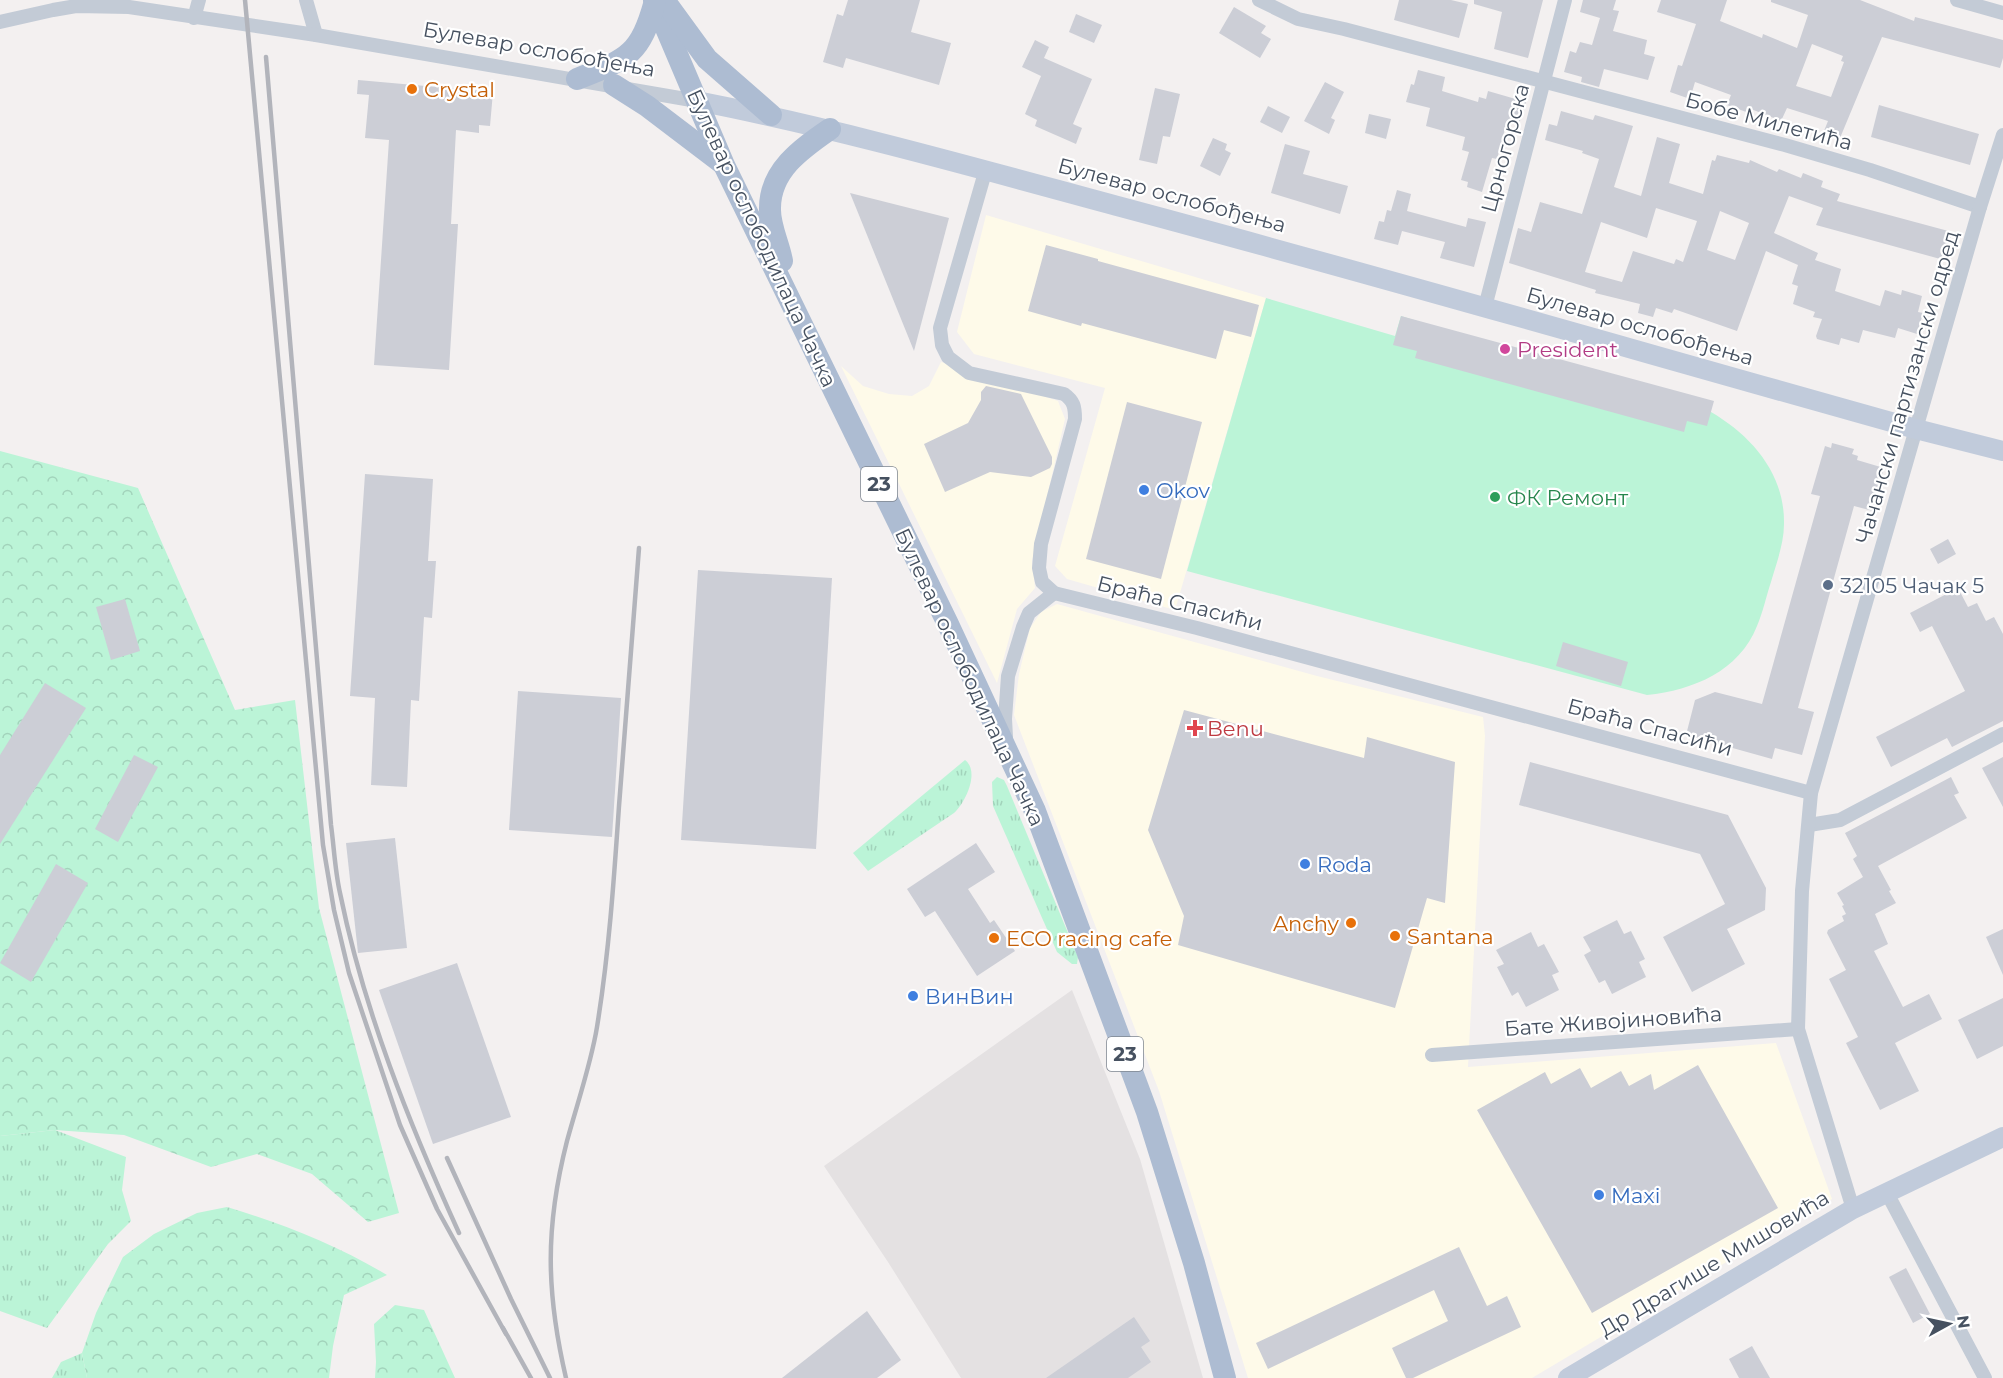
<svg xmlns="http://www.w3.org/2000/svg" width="2003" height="1378" font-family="Montserrat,sans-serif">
<defs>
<pattern id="grass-tufts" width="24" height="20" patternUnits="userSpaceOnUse" patternTransform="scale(1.5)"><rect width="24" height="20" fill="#bbf4d7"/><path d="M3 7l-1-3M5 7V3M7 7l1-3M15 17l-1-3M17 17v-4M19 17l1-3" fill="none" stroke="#a2d3bb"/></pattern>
<pattern id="forest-crowns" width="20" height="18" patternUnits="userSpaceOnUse" patternTransform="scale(1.5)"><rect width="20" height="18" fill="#bbf4d7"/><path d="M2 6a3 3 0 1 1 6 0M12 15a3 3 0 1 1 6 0" fill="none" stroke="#a2d3bb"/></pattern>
</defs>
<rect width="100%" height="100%" fill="#f3f0f0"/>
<!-- commercial -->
<g fill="#fefae9">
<polygon points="986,215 1266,298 1175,610 1067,579 1055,566 1105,388 974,354 957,332"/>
<polygon points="941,362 1058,401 1065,419 1032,561 1035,588 1017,609 997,683 841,366 863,386 889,394 912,396 929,386"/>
<polygon points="1057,604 1317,676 1483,717 1485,736 1468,1067 1776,1043 1832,1199 1532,1378 1248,1378 1159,1091 1014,715 1019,674 1030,628 1041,612"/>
</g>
<!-- education -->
<polygon fill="#e4e1e2" points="1072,990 1140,1159 1203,1378 961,1378 888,1262 824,1166"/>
<!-- grass -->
<g fill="url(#grass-tufts)">
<path d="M965 760C980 771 966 802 954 813L868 871 853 853Z"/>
<polygon points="997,777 1004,780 1007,786 1078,957 1077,964 1072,964 1057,952 993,806 992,782"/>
<polygon points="55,1130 126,1157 122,1190 131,1221 108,1244 47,1328 0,1311 0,1136"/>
<polygon points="82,1353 87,1378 52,1378 61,1362"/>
</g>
<!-- forest -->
<g fill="url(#forest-crowns)">
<polygon points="0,451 138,488 235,710 295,700 319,908 399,1213 368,1222 312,1174 257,1154 211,1167 124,1135 55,1130 0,1136"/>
<path d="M227 1207C284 1224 337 1245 387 1275L344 1295 333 1346 329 1378H87L82 1353 96 1313 123 1257 154 1234 197 1213Z"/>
<polygon points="395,1305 424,1310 455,1378 375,1378 376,1362 374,1324"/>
</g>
<!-- pitch -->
<path fill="#bbf4d7" d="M1266 298 1395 336 1401 316 1711 412C1752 436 1785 474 1784 524 1784 544 1776 564 1771 582 1766 597 1763 612 1757 626 1739 671 1694 690 1647 695L1187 571Z"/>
<!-- building -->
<g fill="#ccced6" fill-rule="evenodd">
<polygon points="848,0 920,0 911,32 951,43 939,85 846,58 843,68 823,62 837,14 843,16"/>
<polygon points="1399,0 1451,0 1468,4 1459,38 1394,20"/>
<polygon points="1474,0 1543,0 1528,58 1494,49 1502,12 1474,4"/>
<polygon points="1583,0 1616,0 1613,10 1619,11 1613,31 1647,40 1644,54 1655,57 1648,80 1604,69 1599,87 1581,82 1582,77 1564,72 1570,51 1576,53 1580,42 1592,45 1600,18 1580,12"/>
<path d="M1661 0H1727L1720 21 1762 38 1763 34 1797 48 1808 15 1771 2V0H1860L1914 21 1915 17 2003 40V58L2000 68 1882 37 1840 138 1824 131 1828 121 1787 108 1781 121 1751 109 1749 113 1727 105 1731 95 1695 82 1690 99 1670 92 1678 65 1682 66 1696 24 1657 12ZM1812 44 1843 56 1841 61 1844 62 1831 97 1796 86Z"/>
<polygon points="1234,7 1266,26 1261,33 1271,39 1260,58 1219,33"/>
<polygon points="1076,14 1102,25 1094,43 1069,32"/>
<polygon points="1035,40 1049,47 1044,58 1092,79 1073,124 1082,128 1076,144 1035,126 1037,120 1025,114 1041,76 1022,67"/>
<polygon points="1418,70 1445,77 1442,91 1478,102 1479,97 1486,99 1488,91 1526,102 1519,124 1507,121 1497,159 1492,158 1482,192 1467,187 1468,182 1461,180 1469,152 1462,150 1465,137 1426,126 1430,108 1406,102 1411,84 1414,85"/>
<polygon points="358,80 493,92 490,126 479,125 479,133 456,130 451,224 458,224 449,370 374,365 389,140 365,138 369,95 357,94"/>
<polygon points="1325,82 1344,92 1331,118 1335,120 1329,134 1304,121"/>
<polygon points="1155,88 1180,94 1170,137 1163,136 1157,164 1139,160"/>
<polygon points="1879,105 1979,134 1970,165 1871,137"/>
<polygon points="1268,106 1290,117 1282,133 1260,122"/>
<path d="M1561 111 1593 120 1595 115 1633 126 1614 187 1641 196 1657 137 1680 144 1669 183 1703 194 1712 160 1715 161 1717 155 1749 163 1750 160 1777 172 1779 169 1801 178 1803 173 1823 181 1821 187 1840 194 1837 201 1952 232 1944 260 1816 225 1823 208 1789 196 1774 233 1818 253 1815 260 1841 269 1835 291 1880 306 1885 290 1901 295 1902 290 1922 296 1918 312 1923 313 1917 334 1898 328 1895 338 1863 330 1859 343 1841 338 1839 345 1817 339 1816 336 1822 319 1813 317 1815 312 1793 304 1798 286 1792 284 1798 265 1766 251 1737 331 1674 309 1672 313 1656 308 1653 317 1638 313 1640 304 1595 293 1596 290 1509 263 1518 228 1531 232 1540 202 1582 214 1599 159 1582 153 1583 151 1545 140 1549 124 1557 126ZM1656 208 1697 221 1683 262 1676 259 1674 264 1633 251 1622 282 1585 272 1601 222 1647 238ZM1720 211 1749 223 1735 260 1707 250Z"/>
<polygon points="1369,114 1391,119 1386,139 1365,133"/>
<polygon points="1213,138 1227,144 1225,150 1231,153 1220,176 1200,166"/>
<polygon points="1285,144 1310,151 1303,174 1348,186 1340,214 1271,193"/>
<polygon points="1397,190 1411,194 1407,211 1466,227 1468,218 1486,222 1474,267 1440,258 1445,242 1402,231 1398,245 1374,239 1379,221 1384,222 1387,210 1391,211"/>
<polygon points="850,193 949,218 914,351"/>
<polygon points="1046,245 1098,259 1098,261 1259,305 1251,337 1224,330 1216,359 1082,323 1081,326 1028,311"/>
<polygon points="1401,316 1714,401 1707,426 1687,421 1684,432 1415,358 1417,351 1393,345"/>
<polygon points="986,386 1021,394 1052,457 1052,464 1050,468 1031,477 990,472 945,492 924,444 968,423 981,400 981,392"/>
<polygon points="1127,402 1202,422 1161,579 1086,559"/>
<polygon points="1832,443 1854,449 1852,454 1858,456 1857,460 1884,468 1873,511 1854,506 1798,708 1814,712 1802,755 1775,748 1772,759 1686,735 1695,700 1715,692 1762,704 1820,496 1811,494 1825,446 1831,448"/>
<polygon points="365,474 433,479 428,561 436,561 432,618 424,617 419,701 411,700 407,787 371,785 375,698 350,696"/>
<polygon points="1948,539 1956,554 1938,564 1930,549"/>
<polygon points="698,570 832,578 816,849 681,840"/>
<polygon points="1958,588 1968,607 1977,603 1986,621 1994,617 2003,634 2003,721 1952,747 1947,738 1891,767 1876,737 1965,691 1932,626 1920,632 1910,613"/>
<polygon points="125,599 140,651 111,660 96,607"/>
<polygon points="1563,642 1628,662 1621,686 1556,666"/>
<polygon points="45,683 86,708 0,844 0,755"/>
<polygon points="518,691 621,698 612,837 509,830"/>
<polygon points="1184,710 1364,758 1367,737 1455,762 1445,903 1427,898 1395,1008 1178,945 1184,916 1148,830"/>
<polygon points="134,755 158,767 118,842 95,829"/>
<polygon points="2003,757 2003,807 1982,768"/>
<polygon points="1530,762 1728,815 1766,888 1765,910 1727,929 1745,964 1692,992 1663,937 1725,904 1700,854 1519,805"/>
<polygon points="1951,777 1959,793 1954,795 1967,818 1878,866 1891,890 1889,891 1896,903 1875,914 1888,944 1874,951 1903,1007 1929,994 1942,1019 1895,1043 1919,1091 1880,1110 1846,1043 1858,1037 1829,979 1846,970 1827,933 1828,930 1844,921 1842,916 1846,914 1842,906 1844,905 1837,893 1863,877 1853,859 1857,856 1845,833"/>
<polygon points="395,838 407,948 358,953 346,843"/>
<polygon points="976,843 995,872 968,889 990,923 994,920 1015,951 977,976 935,911 925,917 907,889"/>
<polygon points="56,864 88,883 31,982 0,963"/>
<polygon points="1617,920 1624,934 1631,931 1645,959 1639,962 1646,977 1612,994 1605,980 1599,983 1584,955 1591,951 1583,937"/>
<polygon points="2003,929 2003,975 1986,937"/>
<polygon points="1531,932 1538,947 1544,944 1559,972 1552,975 1559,990 1526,1007 1518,992 1512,996 1497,967 1504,964 1496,950"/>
<polygon points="457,963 511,1117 433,1144 379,990"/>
<polygon points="2003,998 2003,1046 1977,1059 1958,1020"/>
<polygon points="1698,1065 1778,1208 1592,1313 1477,1110 1545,1072 1551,1084 1580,1068 1591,1088 1621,1071 1629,1086 1651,1074 1654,1090"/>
<polygon points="1459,1247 1487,1306 1507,1296 1521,1327 1413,1378 1406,1378 1392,1348 1448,1321 1434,1290 1268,1369 1256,1343"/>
<polygon points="1906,1268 1930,1314 1913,1323 1889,1277"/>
<polygon points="867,1311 901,1360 877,1378 782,1378"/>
<polygon points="1134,1317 1150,1341 1141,1347 1151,1362 1128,1378 1046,1378"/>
<polygon points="1752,1346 1770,1378 1739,1378 1729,1359"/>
</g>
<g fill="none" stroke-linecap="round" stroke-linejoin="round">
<!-- street -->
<g stroke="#c3cbd6" stroke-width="14">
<polyline points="306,0 316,35"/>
<polyline points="1259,0 1298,19 1344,29 1785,145 1870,170 1980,207"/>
<polyline points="1957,0 2003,13"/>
<polyline points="194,18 199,0"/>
<polyline points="0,22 53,10 76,6 129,7 316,35 697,101"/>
<path d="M986 169 940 328 942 345 948 357 969 373 1064 394C1074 401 1075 407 1075 419L1041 544 1039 568 1042 582 1054 593 1197 628 1811 793"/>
<polyline points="1485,307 1565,0"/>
<polyline points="1006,737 1005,719 1008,676 1023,627 1029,613 1054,593"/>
<polyline points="1809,825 1840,820 2003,734"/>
<polyline points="1432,1055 1798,1029"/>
<polyline points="1887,1193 1985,1378"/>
<polyline points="1853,1209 1798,1029 1802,891 1811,793 1980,207 2003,135"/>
</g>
<!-- secondary -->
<g stroke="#c1cbdb" stroke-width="20">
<path d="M697 101C840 129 980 169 1121 207 1387 278 1651 355 1916 429L2003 451"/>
<polyline points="1568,1378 1853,1209 2003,1137"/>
</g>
<!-- primary -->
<g stroke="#adbcd2" stroke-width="22">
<polyline points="654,0 724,165 947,622 1035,811 1147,1112 1194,1263 1225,1378"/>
<polyline points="664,0 707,59 771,115"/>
<path d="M577 79C627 59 640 56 655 1"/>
<polyline points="614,85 647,106 722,163"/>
<path d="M782 261C779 244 770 227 770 210 769 171 801 149 830 129"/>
</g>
<!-- rail -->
<g stroke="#b2b4bb" stroke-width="4.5">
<polyline points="245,0 323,845 334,910 349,973 400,1125 437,1209 506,1334"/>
<path d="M266 57 331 825C334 847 335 871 340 893 364 1011 409 1123 459 1233"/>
<polyline points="447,1158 511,1299 550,1378"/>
<polyline points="503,1328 531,1378"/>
<path d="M566 1378C546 1292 545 1227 567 1141 577 1104 591 1064 597 1027 609 953 614 879 619 806 626 720 633 634 639 548"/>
</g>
</g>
<!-- markers -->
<g fill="#e8710a" stroke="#fff" stroke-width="2">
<circle cx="412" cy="89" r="6"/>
<circle cx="1351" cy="923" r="6"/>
<circle cx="1395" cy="936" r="6"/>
<circle cx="994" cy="938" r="6"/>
</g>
<circle fill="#d1479c" stroke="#fff" stroke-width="2" cx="1505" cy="349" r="6"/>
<g fill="#3f7fe0" stroke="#fff" stroke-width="2">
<circle cx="1144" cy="490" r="6"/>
<circle cx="1305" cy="864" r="6"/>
<circle cx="913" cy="996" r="6"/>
<circle cx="1599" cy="1195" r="6"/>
</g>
<circle fill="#2e9e5b" stroke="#fff" stroke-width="2" cx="1495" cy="497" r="6"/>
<circle fill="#5c6f8a" stroke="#fff" stroke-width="2" cx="1828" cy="585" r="6"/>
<path fill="#e0444e" stroke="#fff" stroke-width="2" d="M1192 719h6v6h6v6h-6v6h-6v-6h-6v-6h6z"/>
<g text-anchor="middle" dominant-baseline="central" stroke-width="4.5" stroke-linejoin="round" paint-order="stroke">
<!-- shield labels -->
<g fill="#fff" stroke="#7e8590" stroke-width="1.5">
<rect x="861" y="467" width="36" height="34" rx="4.5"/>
<rect x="1107" y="1037" width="36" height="34" rx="4.5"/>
</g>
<g font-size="20" font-weight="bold" fill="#465160">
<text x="879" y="484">23</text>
<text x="1125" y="1054">23</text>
</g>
<!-- street labels -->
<g font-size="21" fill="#465160" stroke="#fff">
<text transform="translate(539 49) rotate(10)">Булевар ослобођења</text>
<text transform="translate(1769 121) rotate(15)">Бобе Милетића</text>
<text transform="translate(1505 148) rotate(-75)">Црногорска</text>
<text transform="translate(1172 195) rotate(15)">Булевар ослобођења</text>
<text transform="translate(762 238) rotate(65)">Булевар ослободилаца Чачка</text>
<text transform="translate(1640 326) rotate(16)">Булевар ослобођења</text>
<text transform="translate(1907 387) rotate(-74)">Чачански партизански одред</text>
<text transform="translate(1180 603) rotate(14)">Браћа Спасићи</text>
<text transform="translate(970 677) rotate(65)">Булевар ослободилаца Чачка</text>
<text transform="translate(1650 727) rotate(15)">Браћа Спасићи</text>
<text transform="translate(1613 1021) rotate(-4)">Бате Живојиновића</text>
<text transform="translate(1714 1263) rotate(-31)">Др Драгише Мишовића</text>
</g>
<!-- food labels -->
<g font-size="21" fill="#c56008" stroke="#fff" text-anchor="start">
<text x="424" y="89">Crystal</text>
<text x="1339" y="923" text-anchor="end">Anchy</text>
<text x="1407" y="936">Santana</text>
<text x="1006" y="938">ECO racing cafe</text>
</g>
<!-- hotel labels -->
<g font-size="21" fill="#b23c85" stroke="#fff" text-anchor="start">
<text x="1517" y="349">President</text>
</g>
<!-- shop labels -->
<g font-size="21" fill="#366cbe" stroke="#fff" text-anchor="start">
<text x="1156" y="490">Okov</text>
<text x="1317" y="864">Roda</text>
<text x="925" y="996">ВинВин</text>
<text x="1611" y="1195">Maxi</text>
</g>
<!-- leisure labels -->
<g font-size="21" fill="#27864d" stroke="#fff" text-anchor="start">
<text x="1507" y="497">ФК Ремонт</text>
</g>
<!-- service labels -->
<g font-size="21" fill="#4e5e75" stroke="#fff" text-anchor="start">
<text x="1840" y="585">32105 Чачак 5</text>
</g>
<!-- health labels -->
<g font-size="21" fill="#be3a42" stroke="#fff" text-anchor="start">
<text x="1207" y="728">Benu</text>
</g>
</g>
<!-- north arrow -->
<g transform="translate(1949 1324) rotate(82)" stroke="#ffffff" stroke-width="4.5" paint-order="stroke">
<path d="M0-4.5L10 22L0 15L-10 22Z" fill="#465160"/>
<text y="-9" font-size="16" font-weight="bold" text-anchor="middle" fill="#465160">N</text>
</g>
</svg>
